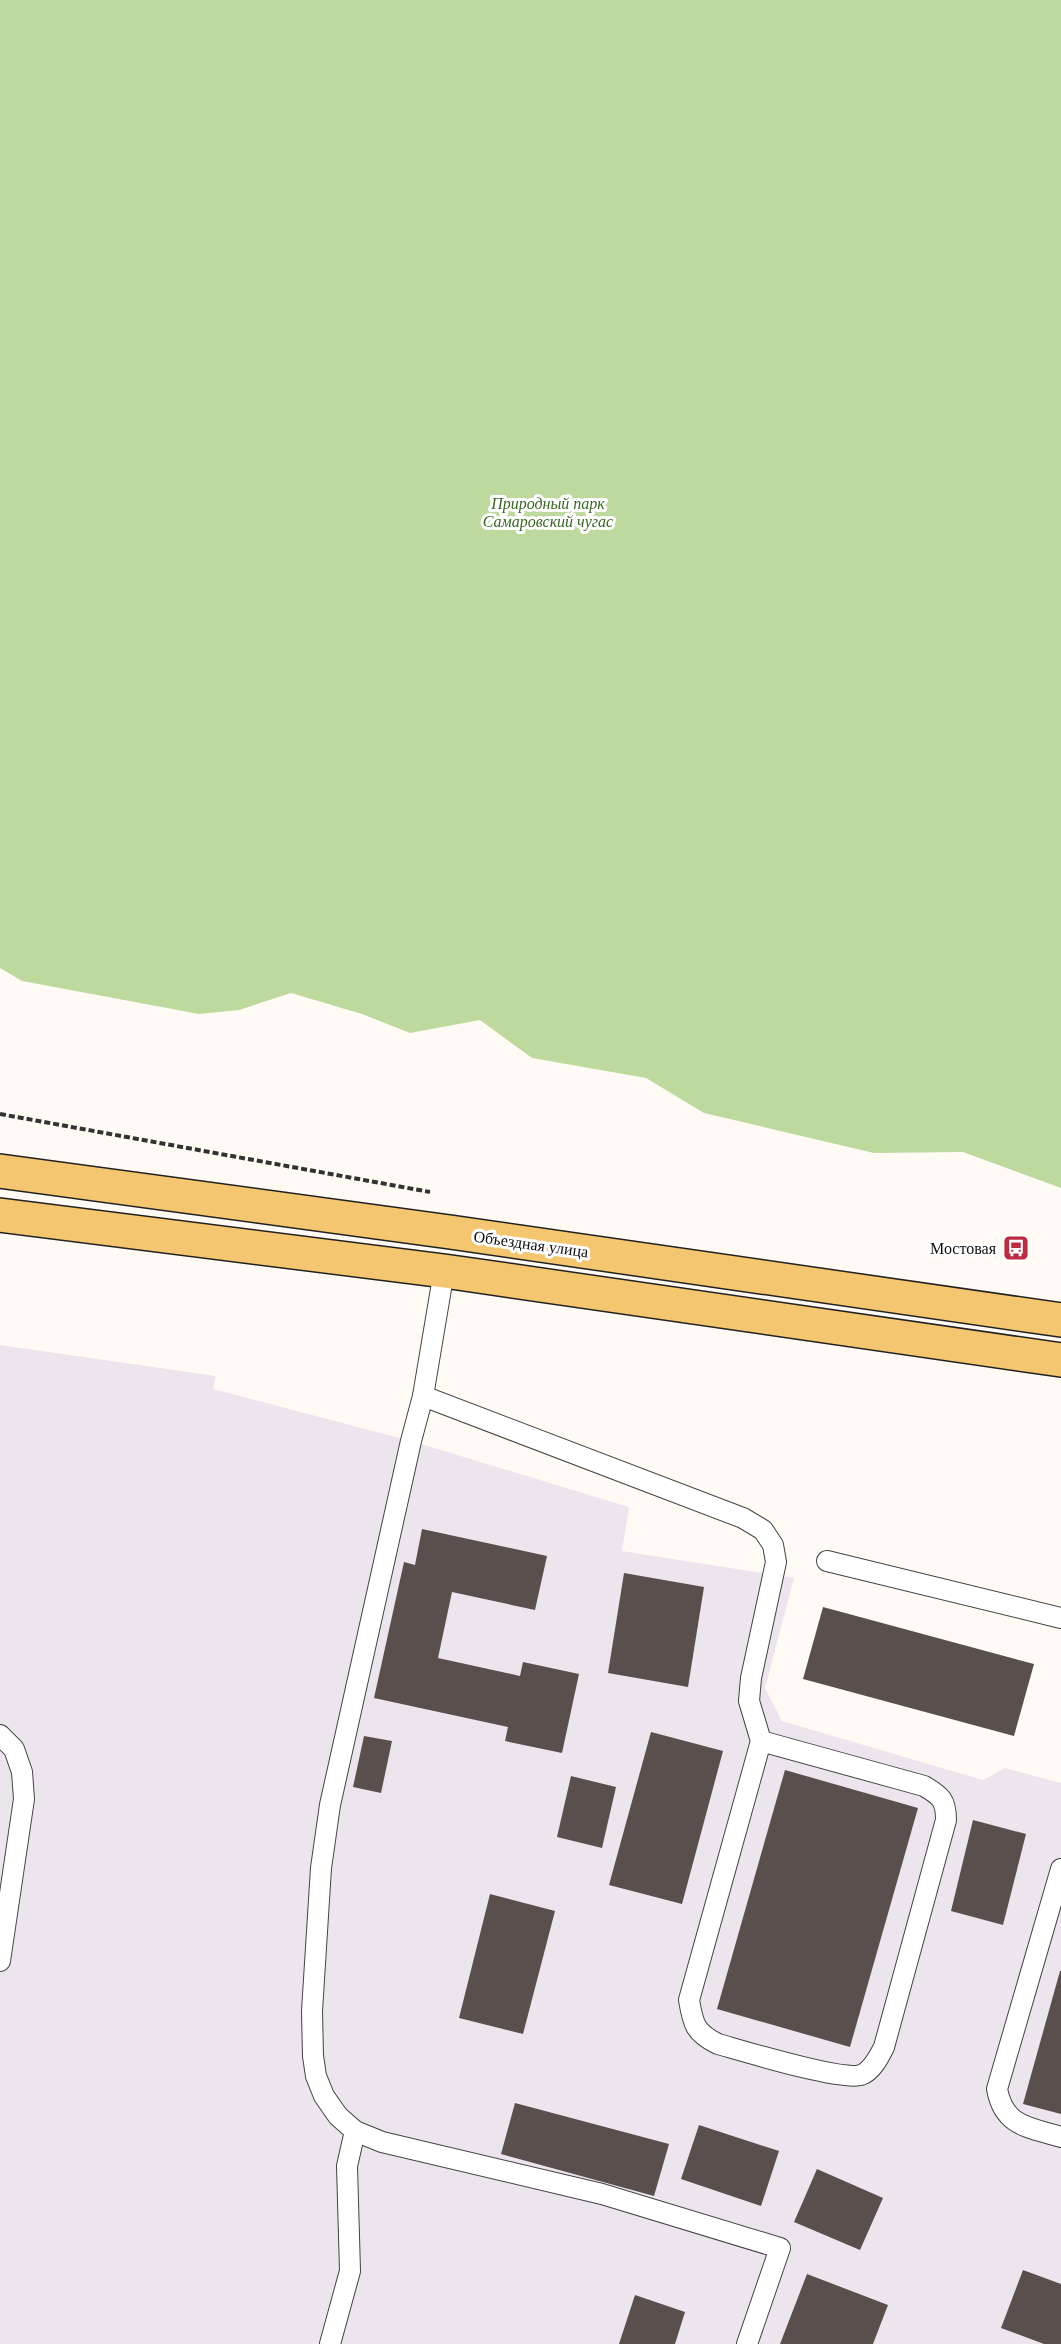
<svg xmlns="http://www.w3.org/2000/svg" width="1061" height="2344" font-family="Georgia,serif">
<rect width="100%" height="100%" fill="#fffbf4"/>
<!-- industrial -->
<polygon fill="#ece5ee" points="0,1345 216,1376 213,1389 411,1441 629,1507 622,1551 794,1578 765,1688 782,1721 983,1780 1005,1768 1061,1783 1061,2344 0,2344"/>
<!-- forest -->
<polygon fill="#bed99d" points="0,0 1061,0 1061,1188 963,1152 874,1153 704,1113 646,1078 532,1058 480,1020 410,1033 362,1014 291,993 239,1010 199,1014 22,981 0,968"/>
<!-- building -->
<g fill="#59504d">
<polygon points="422,1529 547,1556 535,1610 452,1592 438,1658 520,1676 523,1662 579,1674 562,1753 505,1741 508,1727 374,1698 404,1562 415,1565"/>
<polygon points="624,1573 704,1587 688,1687 608,1673"/>
<polygon points="823,1607 1034,1664 1014,1736 803,1679"/>
<polygon points="651,1732 723,1751 682,1904 609,1885"/>
<polygon points="364,1736 392,1741 381,1793 353,1787"/>
<polygon points="785,1770 918,1808 850,2047 717,2009"/>
<polygon points="571,1776 616,1787 602,1848 557,1837"/>
<polygon points="973,1820 1026,1834 1003,1925 951,1911"/>
<polygon points="490,1894 555,1911 523,2034 459,2018"/>
<polygon points="1060,1971 1061,1971 1061,2114 1023,2104"/>
<polygon points="515,2103 669,2144 654,2196 501,2154"/>
<polygon points="699,2125 779,2151 761,2206 681,2179"/>
<polygon points="817,2169 883,2198 860,2250 794,2222"/>
<polygon points="1023,2270 1061,2284 1061,2344 1044,2344 1001,2328"/>
<polygon points="807,2274 888,2305 873,2344 780,2344"/>
<polygon points="635,2295 685,2312 675,2344 619,2344"/>
</g>
<g fill="none" stroke-linecap="round" stroke-linejoin="round">
<defs>
<g id="service">
<polyline points="444,1271 423,1396 411,1441 330,1805 321,1868 312,2011 313,2056 316,2076 324,2096 338,2116 355,2131 382,2142 602,2194 780,2248 747,2344"/>
<path d="M423 1396 743 1518 763 1530 773 1545 776 1562 751 1678 749 1701 761 1741 689 2000C693 2024 695 2033 718 2044 743 2051 841 2081 861 2075 872 2071 879 2057 884 2047L946 1820C946 1800 941 1796 924 1786L761 1741"/>
<polyline points="827,1561 1061,1618"/>
<polyline points="0,1735 14,1749 22,1772 24,1799 0,1961"/>
<path d="M1061 1869 997 2089C1004 2127 1029 2127 1061 2137"/>
<polyline points="330,2344 350,2271 347,2166 355,2131"/>
</g>
<g id="primary">
<polyline points="0,1171 450,1232 1061,1320"/>
<polyline points="0,1215 444,1271 1061,1360"/>
</g>
</defs>
<!-- service casing -->
<use href="#service" stroke="#434343" stroke-width="22"/>
<!-- primary casing -->
<use href="#primary" stroke="#212121" stroke-width="36"/>
<!-- path -->
<polyline stroke="#323232" stroke-width="4" stroke-dasharray="6 3" stroke-linecap="butt" points="0,1114 430,1192"/>
<!-- service -->
<use href="#service" stroke="#fff" stroke-width="20"/>
<!-- primary -->
<use href="#primary" stroke="#f4c66f" stroke-width="33"/>
</g>
<!-- icons -->
<defs>
<symbol id="bus-square" viewBox="-11 -11 22 22"><rect x="-9" y="-9" width="18" height="18" rx="4" fill="#bd2b41" stroke="#fff"/><path d="M-5-6H5V4H4V6H2V4H-2V6H-4V4H-5ZM-3.5-4V0h7V-4ZM-3.5 1.2v1.5H-2V1.2ZM2 1.2v1.5H3.5V1.2Z" fill="#fff"/></symbol>
</defs>
<g fill-rule="evenodd">
<use href="#bus-square" x="1001" y="1233" width="30" height="30"/>
</g>
<g text-anchor="middle" dominant-baseline="central" stroke-width="6" stroke-linejoin="round" paint-order="stroke">
<!-- park labels -->
<g font-size="16" font-style="italic" fill="#376721" stroke="#fff">
<text x="548" y="503">Природный парк<tspan x="548" dy="18">Самаровский чугас</tspan></text>
</g>
<!-- street labels -->
<g font-size="16" fill="#101010" stroke="#fff">
<text transform="translate(531 1244) rotate(8)">Объездная улица</text>
</g>
<!-- poi labels -->
<g font-size="16" fill="#101010" stroke="#fff" text-anchor="end">
<text x="996" y="1248">Мостовая</text>
</g>
</g>
</svg>
